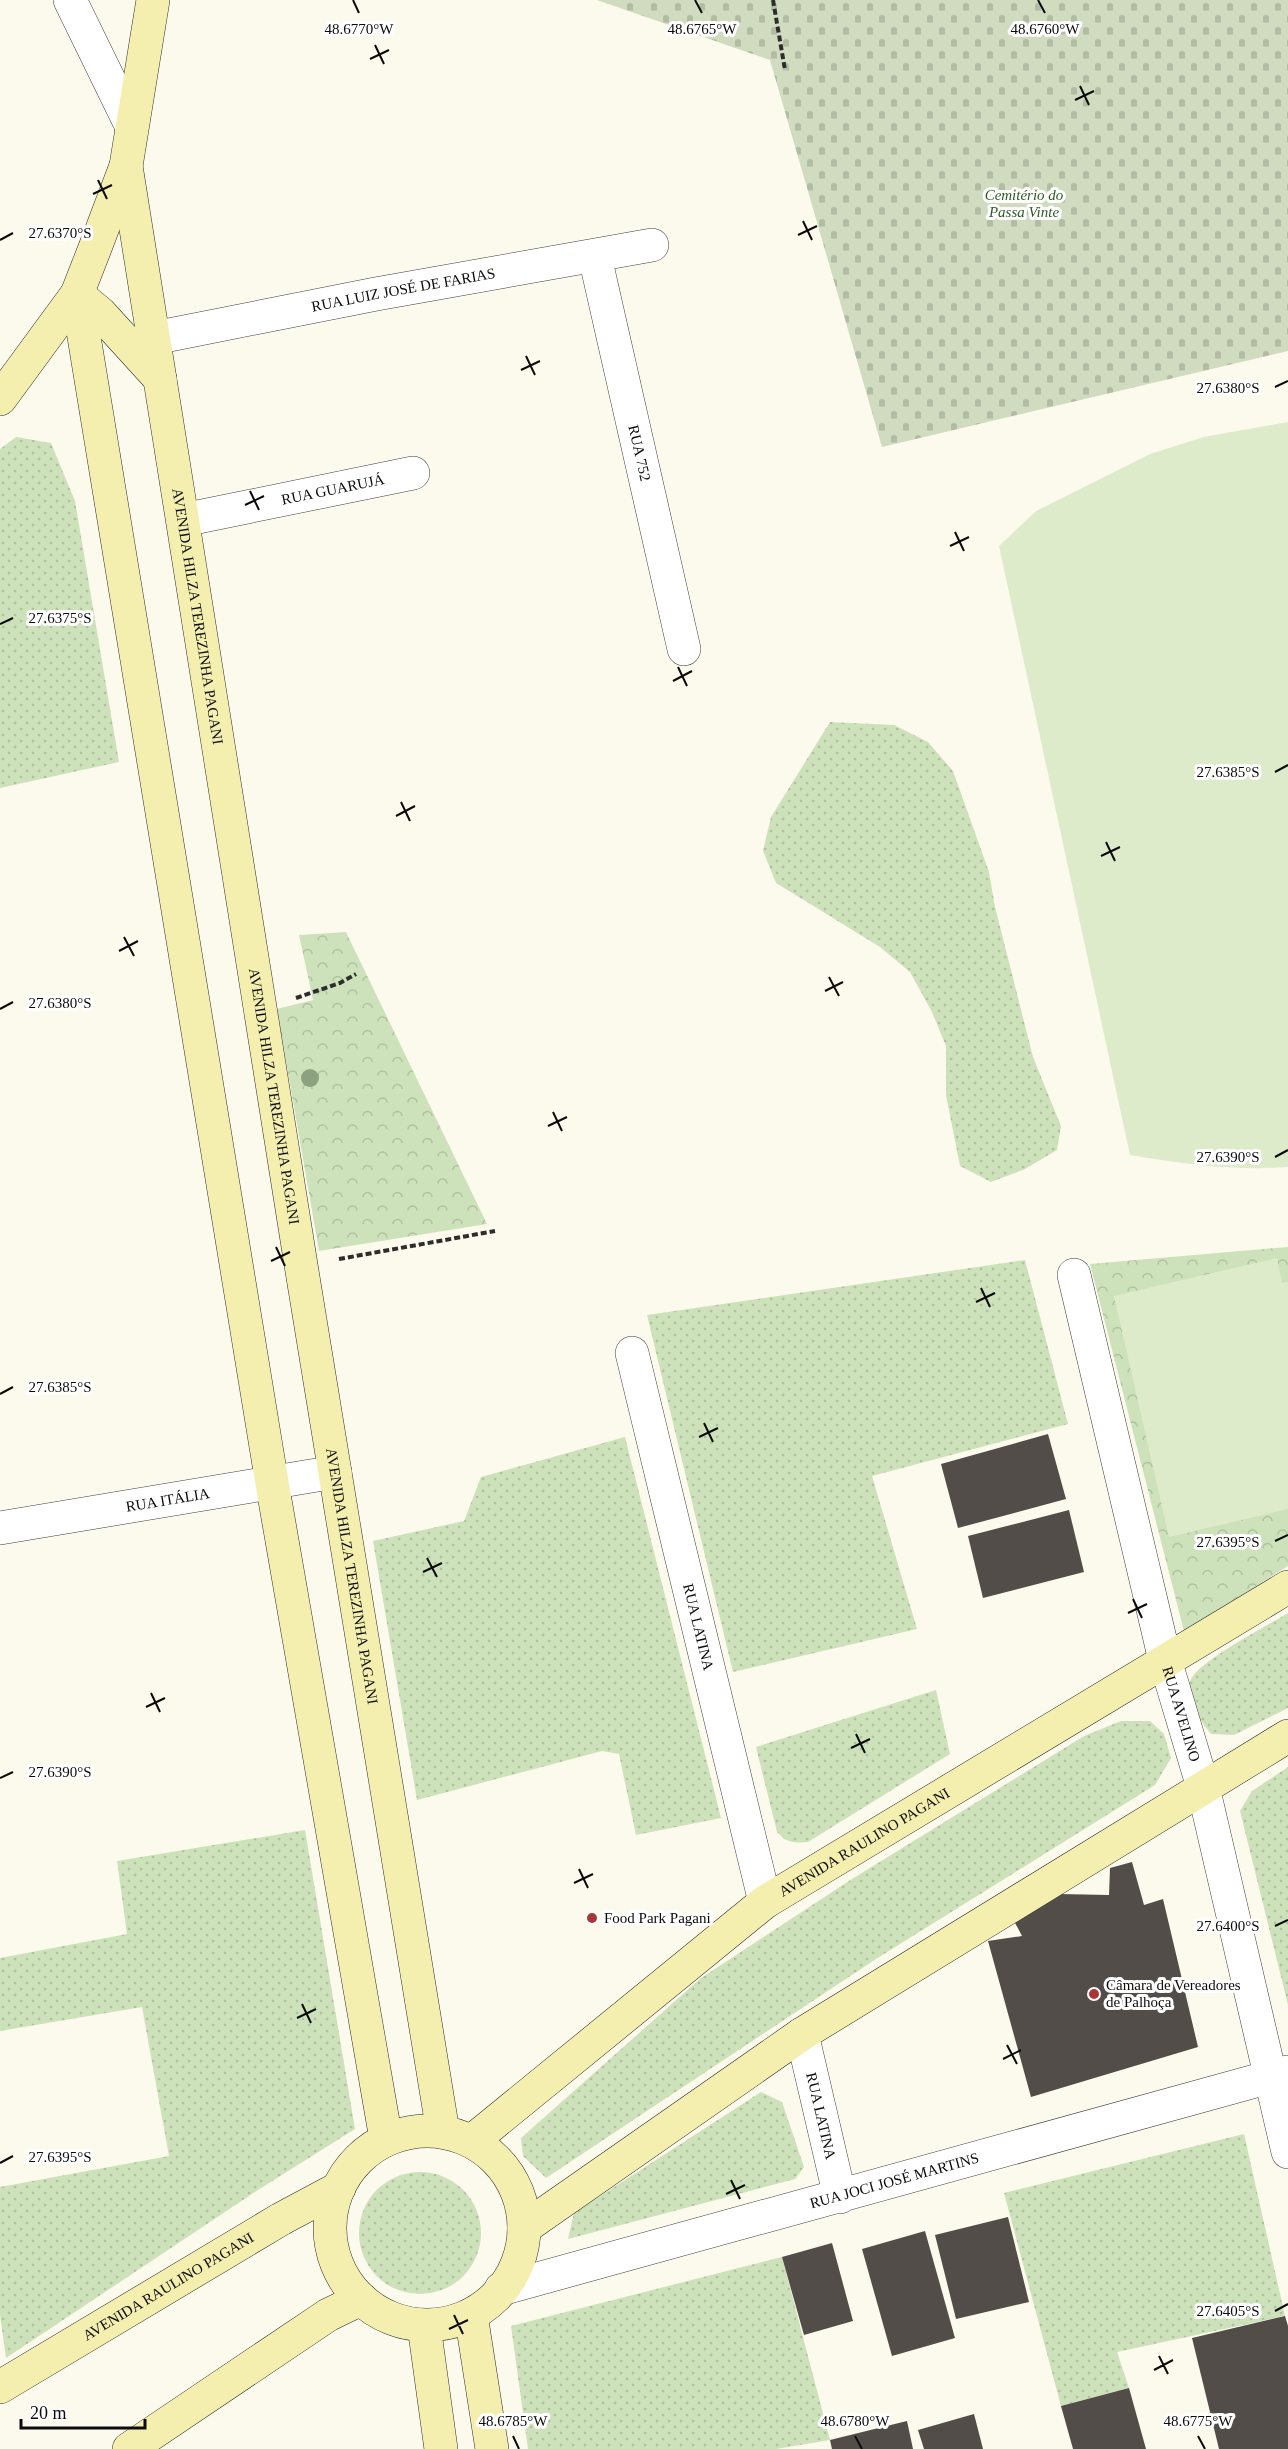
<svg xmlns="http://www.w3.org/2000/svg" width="1288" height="2449" font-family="'Times New Roman',serif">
<defs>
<pattern id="grass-dots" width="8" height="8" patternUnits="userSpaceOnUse" patternTransform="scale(1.5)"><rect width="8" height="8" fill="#cde2ba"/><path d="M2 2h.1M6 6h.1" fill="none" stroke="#afc19f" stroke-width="1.8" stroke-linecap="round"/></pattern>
<pattern id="cemetery-stones" width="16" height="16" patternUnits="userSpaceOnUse" patternTransform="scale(1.5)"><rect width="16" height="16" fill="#d1dbc0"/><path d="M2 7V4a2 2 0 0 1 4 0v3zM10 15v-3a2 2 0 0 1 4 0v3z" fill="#b2bba4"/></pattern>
<pattern id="park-crowns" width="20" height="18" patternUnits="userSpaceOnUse" patternTransform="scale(1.5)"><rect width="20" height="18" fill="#cde2ba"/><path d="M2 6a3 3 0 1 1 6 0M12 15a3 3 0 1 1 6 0" fill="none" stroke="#afc19f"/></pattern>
</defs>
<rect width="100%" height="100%" fill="#fcfaec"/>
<!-- grass -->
<g fill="url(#grass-dots)">
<polygon points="16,437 51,443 75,501 119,762 0,788 0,449"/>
<polygon points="830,722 894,725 928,742 953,771 989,872 995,907 1033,1057 1061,1126 1057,1150 1025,1169 991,1182 960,1166 946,1095 946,1046 932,1012 910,972 880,947 776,883 763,851 771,817"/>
<polygon points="1025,1260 1068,1424 872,1476 917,1629 733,1672 647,1315"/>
<polygon points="625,1437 721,1818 636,1835 619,1754 602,1751 417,1800 373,1541 464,1521 481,1477"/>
<path d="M1288 1613V1708L1234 1735 1211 1734C1201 1722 1182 1696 1191 1679 1201 1660 1267 1626 1288 1613Z"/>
<path d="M936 1690 950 1754 808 1842C794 1843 786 1843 777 1832L756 1747Z"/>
<polygon points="1121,1721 1150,1721 1164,1734 1171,1758 1155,1785 876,1959 546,2178 523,2156 521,2138 701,1978 852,1879 1084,1736"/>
<polygon points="1288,1767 1288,2005 1240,1811 1252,1791"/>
<polygon points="305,1830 355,2129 258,2190 6,2358 0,2315 0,2187 169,2156 142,2007 0,2031 0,1958 127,1934 117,1861"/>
<polygon points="761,2092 782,2102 804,2167 795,2179 568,2239 574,2213"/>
<polygon points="1244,2134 1285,2316 1117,2352 1129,2388 1061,2406 1004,2193"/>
<circle cx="420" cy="2233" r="61"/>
<polygon points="782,2257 830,2440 776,2449 528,2449 511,2326"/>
</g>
<!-- cemetery -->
<polygon fill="url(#cemetery-stones)" points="597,0 1288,0 1288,351 882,447 770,60"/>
<!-- park -->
<g fill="url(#park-crowns)">
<polygon points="346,932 487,1224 319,1251 277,1009 313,1000 299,935"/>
<polygon points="1288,1247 1288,1566 1184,1631 1090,1264"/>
</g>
<!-- pitch -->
<g fill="#deebcb">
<path d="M1288 422V1167C1234 1171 1183 1164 1130 1155L999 546 1036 511 1150 454 1204 437Z"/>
<polygon points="1277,1258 1282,1283 1288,1282 1288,1509 1169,1537 1114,1296"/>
</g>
<!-- building -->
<g fill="#524d49">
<polygon points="1048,1434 1066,1499 958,1528 941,1464"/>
<polygon points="1069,1510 1084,1572 983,1598 968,1536"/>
<polygon points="1132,1862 1144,1905 1163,1899 1198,2047 1031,2097 988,1941 1022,1936 1012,1917 1059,1894 1109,1895 1110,1868"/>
<polygon points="1008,2217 1029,2302 956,2319 935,2235"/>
<polygon points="925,2231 955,2338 892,2356 862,2249"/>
<polygon points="832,2243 853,2321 804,2335 782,2257"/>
<polygon points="1285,2316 1288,2326 1288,2449 1219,2449 1192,2338"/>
<polygon points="1129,2388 1146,2449 1073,2449 1061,2406"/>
<polygon points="974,2414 983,2449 924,2449 918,2430"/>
<polygon points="907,2421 913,2449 832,2449 830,2440"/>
</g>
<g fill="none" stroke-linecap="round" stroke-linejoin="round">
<defs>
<g id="street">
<polyline points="70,0 131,125"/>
<path id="s1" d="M595 257 684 649"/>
<path id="s2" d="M154 338 376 294 652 245"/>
<path id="s3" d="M183 520 413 473"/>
<path id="s4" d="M1074 1275 1165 1660 1203 1787 1288 2152"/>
<path id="s5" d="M632 1353 765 1902"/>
<path id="s6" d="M0 1528 335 1472"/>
<path id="s7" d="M802 2034 840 2197"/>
<path id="s8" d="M501 2289 1288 2072"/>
</g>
<g id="secondary">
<path id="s9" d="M126 166 301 1265 443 2132"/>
<polyline points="77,294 272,1483 386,2139"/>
<polyline points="77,294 100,313 160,379"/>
<polyline points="0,399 77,294 95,248 126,166 153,0"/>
<circle cx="427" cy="2228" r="97"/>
<path id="s10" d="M472 2141 765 1902 1288 1587"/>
<polyline points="524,2228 802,2034 1288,1736"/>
<polyline points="471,2315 492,2449"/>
<polyline points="424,2326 441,2449"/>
<path id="s11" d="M0 2387 281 2219 339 2188"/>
<polyline points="129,2449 328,2315 361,2299"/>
</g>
</defs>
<!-- street casing -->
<use href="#street" stroke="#3e3e3e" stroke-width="34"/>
<!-- secondary casing -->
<use href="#secondary" stroke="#2d2d2d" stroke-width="34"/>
<!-- path -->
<g stroke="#2d2d2d" stroke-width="4" stroke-dasharray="6 3" stroke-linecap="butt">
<polyline points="773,0 785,70"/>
<polyline points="296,998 340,983 356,974"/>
<polyline points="339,1259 495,1231"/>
</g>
<!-- street -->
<use href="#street" stroke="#fff" stroke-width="33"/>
<!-- secondary -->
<use href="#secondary" stroke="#f4efaf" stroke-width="33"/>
</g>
<!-- trees -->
<circle fill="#8aa27f" cx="310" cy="1078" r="9"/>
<!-- ticks -->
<path fill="none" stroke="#0b0b0b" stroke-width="2" d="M353 0 359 13M695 0 702 13M1038 0 1045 13M375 45 384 64M370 59 389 50M1080 86 1089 105M1075 100 1094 91M98 180 107 199M93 194 112 185M803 221 812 240M798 235 817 226M0 240 13 233M526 356 535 375M521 370 540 361M1275 387 1288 381M250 491 259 510M245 505 264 496M955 532 964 551M950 546 969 537M0 624 13 618M678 667 687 686M673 681 692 671M1275 772 1288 765M401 802 410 821M396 816 415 806M1106 842 1115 861M1101 856 1120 847M124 937 134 956M119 951 138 941M829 977 839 996M825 991 843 982M0 1009 13 1002M553 1112 562 1131M548 1126 567 1117M1275 1157 1288 1150M276 1247 285 1266M271 1261 290 1252M981 1288 990 1307M976 1302 995 1293M0 1394 13 1387M704 1423 713 1442M699 1437 718 1428M1275 1541 1288 1535M427 1558 437 1577M423 1572 442 1563M1133 1599 1142 1618M1128 1613 1147 1604M151 1693 160 1712M146 1707 165 1698M856 1734 865 1753M851 1748 870 1739M0 1778 13 1772M579 1869 588 1888M574 1883 593 1874M1275 1926 1288 1920M302 2004 311 2023M297 2018 316 2009M1007 2045 1017 2064M1003 2059 1021 2050M0 2163 13 2156M731 2180 740 2199M726 2194 745 2185M1275 2311 1288 2304M454 2315 463 2334M449 2329 468 2320M1159 2356 1168 2374M1154 2370 1173 2360M513 2436 519 2449M855 2436 862 2449M1198 2436 1205 2449"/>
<!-- markers -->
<g fill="#a83637" stroke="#fff" stroke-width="2">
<circle cx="592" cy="1918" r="6"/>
<circle cx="1094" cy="1994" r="6"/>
</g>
<g text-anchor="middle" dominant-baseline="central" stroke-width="6" stroke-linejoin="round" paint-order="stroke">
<!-- park labels -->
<g font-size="15" font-style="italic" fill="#2d5a25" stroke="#fff">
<text x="1024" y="195">Cemitério do<tspan x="1024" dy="17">Passa Vinte</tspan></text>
</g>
<!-- street labels -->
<g font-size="15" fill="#0b0b0b" stroke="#fff">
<text stroke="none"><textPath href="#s2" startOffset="254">RUA LUIZ JOSÉ DE FARIAS</textPath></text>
<text stroke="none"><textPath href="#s1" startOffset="201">RUA 752</textPath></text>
<text stroke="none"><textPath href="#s3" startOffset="153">RUA GUARUJÁ</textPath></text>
<text stroke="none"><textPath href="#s9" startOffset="456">AVENIDA HILZA TEREZINHA PAGANI</textPath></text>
<text stroke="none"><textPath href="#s9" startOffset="942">AVENIDA HILZA TEREZINHA PAGANI</textPath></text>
<text stroke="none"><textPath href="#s6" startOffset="170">RUA ITÁLIA</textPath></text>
<text stroke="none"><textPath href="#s9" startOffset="1428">AVENIDA HILZA TEREZINHA PAGANI</textPath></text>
<text stroke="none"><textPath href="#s5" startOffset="282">RUA LATINA</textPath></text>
<text stroke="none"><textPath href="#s4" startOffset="452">RUA AVELINO</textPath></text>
<text stroke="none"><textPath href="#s10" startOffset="494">AVENIDA RAULINO PAGANI</textPath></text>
<text stroke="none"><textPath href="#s7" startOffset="84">RUA LATINA</textPath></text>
<text stroke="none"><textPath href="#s8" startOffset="408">RUA JOCI JOSÉ MARTINS</textPath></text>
<text stroke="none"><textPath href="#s11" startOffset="196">AVENIDA RAULINO PAGANI</textPath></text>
</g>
<!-- poi labels -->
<g font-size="15" fill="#0b0b0b" stroke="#fff" text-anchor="start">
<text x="604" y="1918">Food Park Pagani</text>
<text x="1106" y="1985">Câmara de Vereadores<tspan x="1106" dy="17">de Palhoça</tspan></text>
</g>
</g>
<g font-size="15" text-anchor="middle" fill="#0b0b0b" stroke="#fff" stroke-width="6" stroke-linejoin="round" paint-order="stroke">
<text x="702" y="34">48.6765°W</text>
<text x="1045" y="34">48.6760°W</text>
<text x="359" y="34">48.6770°W</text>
<text x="60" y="238">27.6370°S</text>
<text x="1228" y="393">27.6380°S</text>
<text x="60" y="623">27.6375°S</text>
<text x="1228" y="777">27.6385°S</text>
<text x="60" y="1008">27.6380°S</text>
<text x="1228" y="1162">27.6390°S</text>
<text x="60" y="1392">27.6385°S</text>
<text x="1228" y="1547">27.6395°S</text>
<text x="60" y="1777">27.6390°S</text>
<text x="1228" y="1931">27.6400°S</text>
<text x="60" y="2162">27.6395°S</text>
<text x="1228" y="2316">27.6405°S</text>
<text x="513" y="2426">48.6785°W</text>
<text x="855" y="2426">48.6780°W</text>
<text x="1198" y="2426">48.6775°W</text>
</g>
<!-- scale -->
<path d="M21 2419v9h124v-9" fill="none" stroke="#0b0b0b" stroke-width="3"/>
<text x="30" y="2419" font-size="18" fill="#0b0b0b" stroke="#ffffff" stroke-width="4.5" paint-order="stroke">20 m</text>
</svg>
